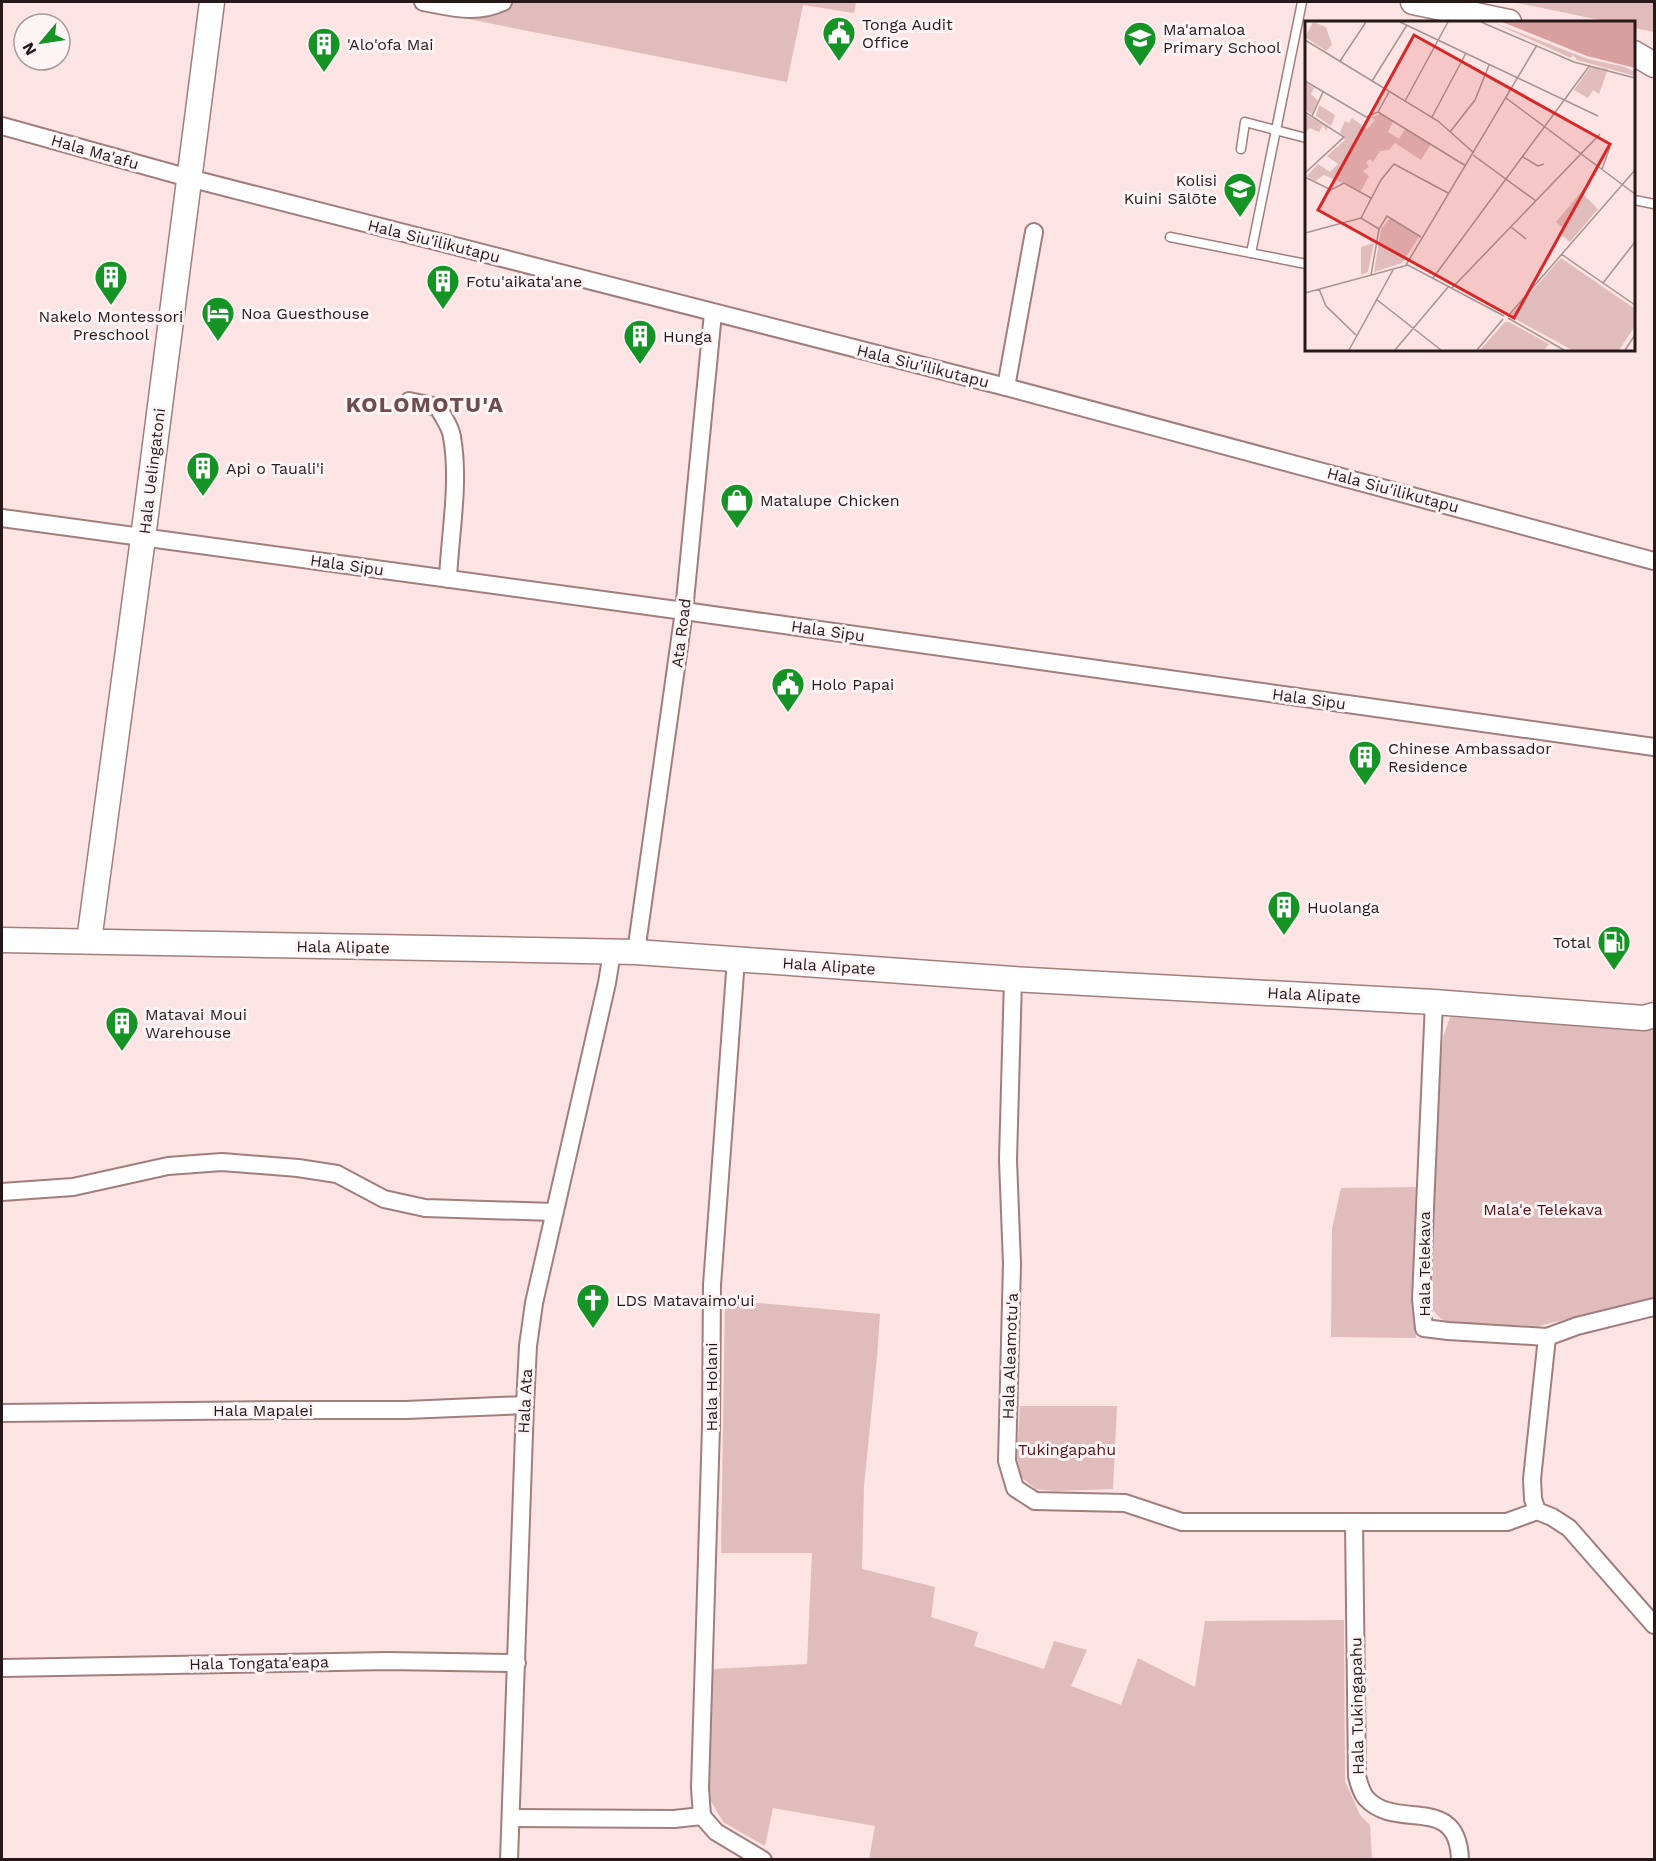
<svg xmlns="http://www.w3.org/2000/svg" width="1656" height="1861" font-family="'Work Sans',sans-serif">
<rect width="100%" height="100%" fill="#fbe4e3"/>
<!-- green -->
<g fill="#e1bcbc">
<polygon points="472,2 856,2 854,13 803,5 787,82 468,19"/>
<polygon points="1513,2 1654,2 1654,32 1634,28 1634,22 1610,22"/>
<path d="M1450 1017 1654 1027V1297L1539 1326 1450 1323C1439 1319 1435 1314 1429 1304L1432 1187 1443 1037Z"/>
<polygon points="1417,1187 1416,1338 1331,1337 1332,1229 1341,1188"/>
<polygon points="725,1300 880,1314 877,1357 864,1486 862,1569 935,1587 931,1617 978,1632 974,1646 1044,1669 1054,1641 1087,1650 1071,1686 1121,1705 1138,1658 1195,1687 1205,1621 1344,1620 1345,1781 1360,1815 1370,1825 1372,1859 869,1859 875,1826 773,1808 765,1846 723,1822 708,1796 713,1669 807,1664 812,1553 721,1553"/>
<polygon points="1020,1406 1117,1406 1113,1489 1055,1491 1036,1489 1021,1477 1017,1457"/>
</g>
<g fill="none" stroke-linecap="round" stroke-linejoin="round">
<defs>
<g id="lane">
<polyline points="1241,149 1245,122 1306,138"/>
<polyline points="1634,200 1654,204"/>
<polyline points="1170,237 1306,264"/>
<polyline points="1251,253 1302,2"/>
</g>
<g id="street">
<path d="M423 2C452 7 475 15 503 2"/>
<polyline points="2,126 189,178 1006,387 1654,561"/>
<polyline points="1006,387 1034,232"/>
<path d="M409 401 438 407C443 417 451 427 452 437 460 483 450 533 448 579"/>
<polyline points="2,518 684,611 1654,747"/>
<polyline points="636,952 684,611 713,313"/>
<polyline points="1013,979 1008,1160 1012,1264 1007,1461 1015,1488 1035,1501 1125,1503 1182,1522 1507,1522 1537,1511"/>
<polyline points="1434,1002 1421,1299 1424,1328 1448,1331 1547,1337 1577,1326 1654,1307"/>
<polyline points="2,1192 73,1187 168,1166 222,1162 298,1168 337,1174 384,1199 425,1208 554,1212"/>
<polyline points="1547,1337 1532,1479 1533,1499 1537,1511 1552,1517 1569,1528 1654,1625"/>
<polyline points="2,1413 281,1410 406,1410 525,1405"/>
<path d="M1354 1522 1357 1776C1359 1784 1361 1792 1366 1798 1396 1832 1458 1792 1460 1860"/>
<polyline points="2,1668 388,1661 517,1663"/>
<polyline points="702,1816 700,1788 711,1427 712,1285 736,959"/>
<polyline points="702,1816 716,1832 763,1860"/>
<polyline points="511,1818 674,1819 702,1816"/>
<polyline points="509,1860 525,1405 528,1346 534,1303 607,983 612,952"/>
</g>
<g id="secondary">
<polyline points="1413,2 1509,22"/>
<polyline points="1634,53 1654,65"/>
<polyline points="2,940 636,952 1013,979 1434,1002 1644,1018 1654,1015"/>
<polyline points="89,941 143,538 212,2"/>
</g>
</defs>
<!-- lane casing -->
<use href="#lane" stroke="#a07e7d" stroke-width="11"/>
<!-- street casing -->
<use href="#street" stroke="#a07e7d" stroke-width="20"/>
<!-- secondary casing -->
<use href="#secondary" stroke="#a07e7d" stroke-width="27"/>
<!-- lane -->
<use href="#lane" stroke="#fff" stroke-width="8"/>
<!-- street -->
<use href="#street" stroke="#fff" stroke-width="16"/>
<!-- secondary -->
<use href="#secondary" stroke="#fff" stroke-width="24"/>
</g>
<!-- icons -->
<defs>
<symbol id="civic-pin" viewBox="-11 -11 22 30"><path d="M0 17L-7.5 6A9.5 9.5 0 1 1 7.5 6Z" fill="#159324" stroke="#fdf5f5"/><path d="M-.6-6.5H3V-4.5H.6V-3L4-1V1h2V6H-6V1h2V-1L-.6-3ZM-1.2 2.5V6h2.4V2.5Z" fill="#fff"/></symbol>
<symbol id="school-pin" viewBox="-11 -11 22 30"><path d="M0 17L-7.5 6A9.5 9.5 0 1 1 7.5 6Z" fill="#159324" stroke="#fdf5f5"/><path d="M0-5L7-2L0 1L-7-2ZM-4 1L0 2.5L4 1V4Q0 6-4 4Z" fill="#fff"/></symbol>
<symbol id="building-pin" viewBox="-11 -11 22 30"><path d="M0 17L-7.5 6A9.5 9.5 0 1 1 7.5 6Z" fill="#159324" stroke="#fdf5f5"/><path d="M-4-6H4V6H1V3H-1V6H-4ZM-2.5-4.3h1.7v1.8h-1.7ZM.8-4.3h1.7v1.8H.8ZM-2.5-1h1.7V.8h-1.7ZM.8-1h1.7V.8H.8Z" fill="#fff"/></symbol>
<symbol id="hotel-pin" viewBox="-11 -11 22 30"><path d="M0 17L-7.5 6A9.5 9.5 0 1 1 7.5 6Z" fill="#159324" stroke="#fdf5f5"/><path d="M-6-4.5h1.5V1H6V5H4.5V3h-9V5H-6ZM-4 0a1.8 1.8 0 1 1 3.6 0ZM.5 0V-2.5h3Q6-2.5 6 0Z" fill="#fff"/></symbol>
<symbol id="shop-pin" viewBox="-11 -11 22 30"><path d="M0 17L-7.5 6A9.5 9.5 0 1 1 7.5 6Z" fill="#159324" stroke="#fdf5f5"/><path d="M-5-2.5h2.3a2.7 3.5 0 0 1 5.4 0H5L5.5 6h-11ZM-1.5-2.5h3a1.5 2.3 0 0 0-3 0Z" fill="#fff"/></symbol>
<symbol id="fuel-pin" viewBox="-11 -11 22 30"><path d="M0 17L-7.5 6A9.5 9.5 0 1 1 7.5 6Z" fill="#159324" stroke="#fdf5f5"/><path d="M-5.5-6h7V0h2V4h1.3V-2.5L3-4.5l.8-.8L6-3V5H2.5V1h-1V6h-7ZM-4.2-4.7v3.2H.2V-4.7Z" fill="#fff"/></symbol>
<symbol id="church-pin" viewBox="-11 -11 22 30"><path d="M0 17L-7.5 6A9.5 9.5 0 1 1 7.5 6Z" fill="#159324" stroke="#fdf5f5"/><path d="M-1.2-6h2.4v3.5h3.3v2.4h-3.3V6h-2.4V-.1h-3.3v-2.4h3.3Z" fill="#fff"/></symbol>
</defs>
<g fill-rule="evenodd">
<use href="#civic-pin" x="820" y="14" width="38" height="52"/>
<use href="#school-pin" x="1121" y="19" width="38" height="52"/>
<use href="#building-pin" x="305" y="25" width="38" height="52"/>
<use href="#school-pin" x="1221" y="170" width="38" height="52"/>
<use href="#building-pin" x="92" y="258" width="38" height="52"/>
<use href="#building-pin" x="424" y="262" width="38" height="52"/>
<use href="#hotel-pin" x="199" y="294" width="38" height="52"/>
<use href="#building-pin" x="621" y="317" width="38" height="52"/>
<use href="#building-pin" x="184" y="449" width="38" height="52"/>
<use href="#shop-pin" x="718" y="481" width="38" height="52"/>
<use href="#civic-pin" x="769" y="665" width="38" height="52"/>
<use href="#building-pin" x="1346" y="738" width="38" height="52"/>
<use href="#building-pin" x="1265" y="888" width="38" height="52"/>
<use href="#fuel-pin" x="1595" y="923" width="38" height="52"/>
<use href="#building-pin" x="103" y="1004" width="38" height="52"/>
<use href="#church-pin" x="574" y="1281" width="38" height="52"/>
</g>
<g text-anchor="middle" dominant-baseline="central" stroke-width="6" stroke-linejoin="round" paint-order="stroke">
<!-- poi labels -->
<g font-size="16" fill="#271919" stroke="#fdf5f5" text-anchor="start">
<text x="862" y="24">Tonga Audit<tspan x="862" dy="18">Office</tspan></text>
<text x="1163" y="29">Ma'amaloa<tspan x="1163" dy="18">Primary School</tspan></text>
<text x="347" y="44">'Alo'ofa Mai</text>
<text x="1217" y="180" text-anchor="end">Kolisi<tspan x="1217" dy="18">Kuini Sālōte</tspan></text>
<text x="466" y="281">Fotu'aikata'ane</text>
<text x="241" y="313">Noa Guesthouse</text>
<text x="111" y="316" text-anchor="middle">Nakelo Montessori<tspan x="111" dy="18">Preschool</tspan></text>
<text x="663" y="336">Hunga</text>
<text x="226" y="468">Api o Tauali'i</text>
<text x="760" y="500">Matalupe Chicken</text>
<text x="811" y="684">Holo Papai</text>
<text x="1388" y="748">Chinese Ambassador<tspan x="1388" dy="18">Residence</tspan></text>
<text x="1307" y="907">Huolanga</text>
<text x="1591" y="942" text-anchor="end">Total</text>
<text x="145" y="1014">Matavai Moui<tspan x="145" dy="18">Warehouse</tspan></text>
<text x="616" y="1300">LDS Matavaimo'ui</text>
</g>
<!-- street labels -->
<g font-size="16" fill="#271919" stroke="#fdf5f5">
<text transform="translate(95 152) rotate(16)">Hala Ma'afu</text>
<text transform="translate(434 241) rotate(14)">Hala Siu'ilikutapu</text>
<text transform="translate(923 366) rotate(14)">Hala Siu'ilikutapu</text>
<text transform="translate(152 471) rotate(-83)">Hala Uelingatoni</text>
<text transform="translate(1393 490) rotate(15)">Hala Siu'ilikutapu</text>
<text transform="translate(347 565) rotate(8)">Hala Sipu</text>
<text transform="translate(828 631) rotate(8)">Hala Sipu</text>
<text transform="translate(681 633) rotate(-83)">Ata Road</text>
<text transform="translate(1309 699) rotate(8)">Hala Sipu</text>
<text transform="translate(343 947) rotate(1)">Hala Alipate</text>
<text transform="translate(829 966) rotate(4)">Hala Alipate</text>
<text transform="translate(1314 995) rotate(3)">Hala Alipate</text>
<text transform="translate(1424 1264) rotate(-90)">Hala Telekava</text>
<text transform="translate(1010 1356) rotate(-88)">Hala Aleamotu'a</text>
<text transform="translate(711 1387) rotate(-90)">Hala Holani</text>
<text transform="translate(525 1401) rotate(-87)">Hala Ata</text>
<text x="263" y="1410">Hala Mapalei</text>
<text transform="translate(259 1663) rotate(-1)">Hala Tongata'eapa</text>
<text transform="translate(1357 1706) rotate(-91)">Hala Tukingapahu</text>
</g>
<!-- park labels -->
<g font-size="16" fill="#551119" stroke="#fdf5f5">
<text x="1543" y="1209">Mala'e Telekava</text>
<text x="1067" y="1449">Tukingapahu</text>
</g>
<!-- district labels -->
<g font-size="22" font-weight="bold" letter-spacing="1.5" fill="#6d4d4d" stroke="#fdf5f5">
<text x="425" y="404">KOLOMOTU'A</text>
</g>
</g>
<!-- overview -->
<g transform="translate(1305 21)">
<rect width="330" height="330" fill="#fbe4e3"/>
<path d="M8 1 21 6 27 24 21 30 0 16ZM187 1 283 38 320 46 330 51V55L272 39 268 34 266 37ZM286 45 303 48 294 73 288 69 283 77 269 69ZM0 61 9 67 6 73 13 80 7 93 0 89ZM14 84 30 94 26 105 11 95ZM0 93 22 106 21 110 18 104 14 111 5 107 0 111ZM75 93 88 101 83 111 94 118 100 108 126 123 116 139 90 122 84 129 75 130 68 141 65 138 61 141 64 146 58 150 64 155 56 170 19 154 10 160 2 155 13 143 25 151 33 143 22 135 40 119 35 111 40 100 44 102 47 97 62 108 70 99 66 96ZM276 171 293 188 265 221 254 212 258 207 251 201ZM85 197 114 216 97 242 69 251 76 208ZM69 222 63 251 56 254V226ZM256 237 330 288V305L314 329H267L205 295ZM200 301H204L244 323 239 329H175Z" fill="#e1bcbc"/>
<path d="M197 1H330V47L282 35Z" fill="#d99f9f"/>
<path fill="none" stroke="#a69392" stroke-width="1.5" d="M95 1 293 95M176 1 269 41 330 57M0 19 133 100 169 132M35 40 61 1M0 60 61 96 73 91 84 71M67 60 102 4M201 77 330 173M100 80 143 1M0 91 39 116 0 152M73 91 161 145M7 95 18 71M127 96 161 32M145 111 170 79 184 44M168 134 231 180M218 136 233 145 239 143M297 148 305 126M0 156 26 169 39 162 66 177M56 197 76 159 89 143 143 172M206 206 221 218M0 212 56 197 74 208M256 233 330 284M101 244 232 24M66 254 74 208 82 195 116 216M128 257 285 44M298 262 330 221M147 267 295 113M14 268 21 285 51 314M0 272 103 244 199 295M71 278 136 329M203 295 330 149M203 297 259 329M44 329 88 249M90 329 144 265M172 329 198 298M320 329 330 314"/>
<path fill="#d62828" fill-opacity="0.15" stroke="#d62828" stroke-width="3" d="M109 14 305 123 209 297 13 189Z"/>
<rect width="330" height="330" fill="none" stroke="#271919" stroke-width="3"/>
</g>
<!-- border -->
<rect width="1656" height="1861" fill="none" stroke="#271919" stroke-width="6"/>
<!-- north arrow -->
<g transform="translate(42 42) rotate(241)"><circle r="28" fill="#fdf5f5" stroke="#a79d9d" stroke-width="1.5"/>
<path d="M0-4.5L10 22L0 15L-10 22Z" fill="#159324"/>
<text y="-9" font-size="16" font-weight="bold" text-anchor="middle" fill="#271919">N</text>
</g>
</svg>
